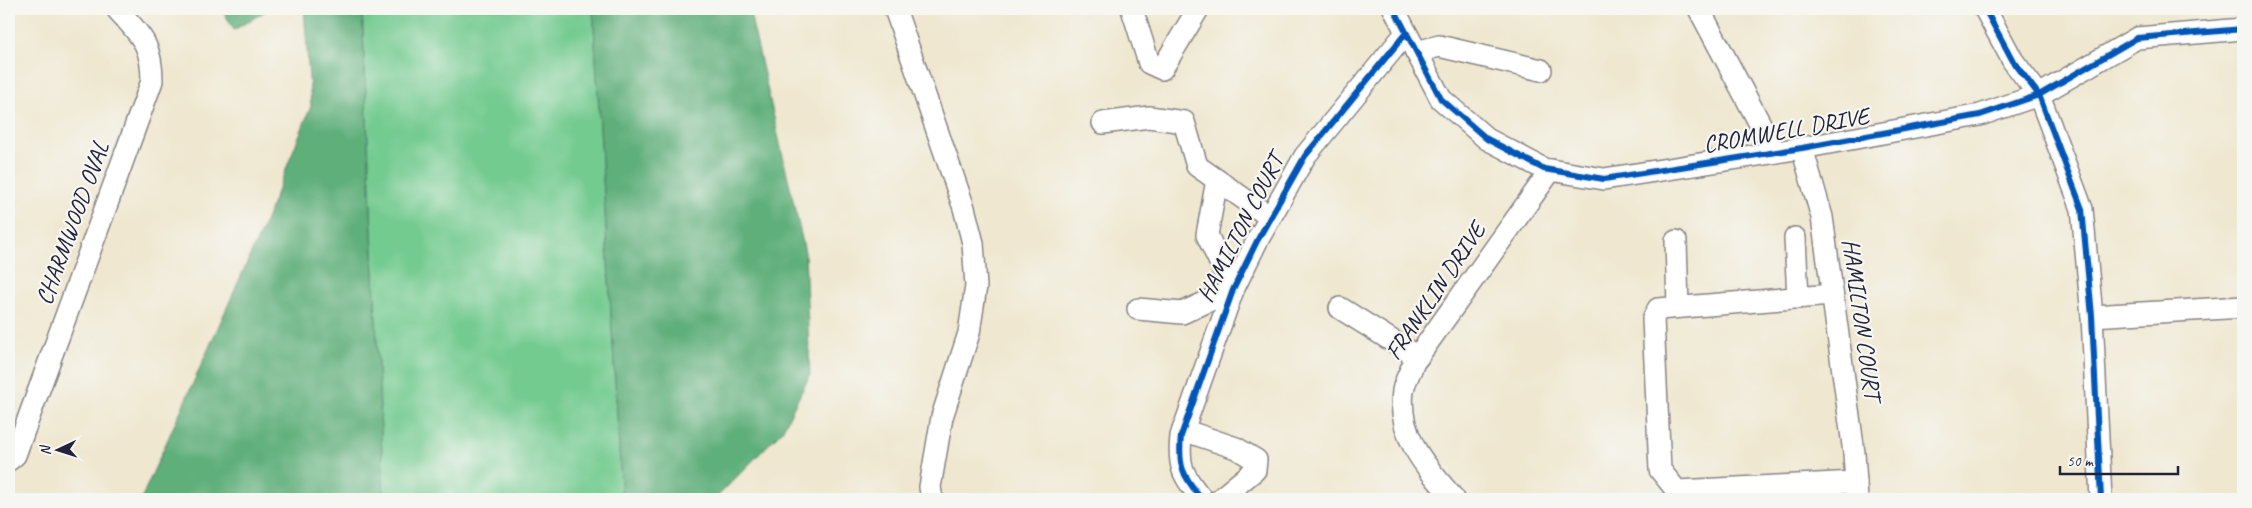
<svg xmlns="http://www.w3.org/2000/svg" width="2252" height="508" font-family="Caveat,sans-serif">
<rect width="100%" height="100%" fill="#f6f6f2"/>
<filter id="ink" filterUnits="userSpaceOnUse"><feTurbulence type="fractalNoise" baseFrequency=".02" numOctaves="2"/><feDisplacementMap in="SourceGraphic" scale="10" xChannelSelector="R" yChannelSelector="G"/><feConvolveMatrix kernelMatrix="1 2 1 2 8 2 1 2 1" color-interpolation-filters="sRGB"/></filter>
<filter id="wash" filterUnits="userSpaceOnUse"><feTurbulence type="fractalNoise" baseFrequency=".0096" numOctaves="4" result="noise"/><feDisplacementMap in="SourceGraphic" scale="20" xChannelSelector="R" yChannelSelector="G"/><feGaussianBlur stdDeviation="1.12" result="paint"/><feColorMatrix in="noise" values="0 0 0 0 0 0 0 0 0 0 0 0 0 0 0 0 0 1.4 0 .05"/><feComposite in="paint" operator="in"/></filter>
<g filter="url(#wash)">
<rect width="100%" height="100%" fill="#efe7cf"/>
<!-- green -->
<polygon fill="#73cb90" stroke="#4a7666" points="362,9 593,9 622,499 384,499"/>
<!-- forest -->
<g fill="#5eaf7a" stroke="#40685a">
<polygon points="222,9 269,9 234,30"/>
<polygon points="304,9 362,9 384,499 141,499 263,227 311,106"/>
<polygon points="593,9 749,9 805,252 810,375 782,431 715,499 622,499"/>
</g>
</g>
<g filter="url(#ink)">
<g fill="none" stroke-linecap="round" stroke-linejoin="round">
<defs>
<g id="minor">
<polyline points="895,9 964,208 973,243 976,286 969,333 942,417 930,487 932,499"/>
<polyline points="1132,9 1149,63 1162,69 1198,9"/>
<polyline points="1394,9 1441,99 1487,139 1544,169 1604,179 1802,148 1980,115 2039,95 2137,38 2243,29"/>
<polyline points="1699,9 1775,152"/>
<polyline points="1985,9 2013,61 2039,95 2082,209 2092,316 2101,499"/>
<polyline points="1416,52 1439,46 1541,70"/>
<polyline points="1103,123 1149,117 1184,122 1197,166 1270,217"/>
<polyline points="1802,148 1822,217 1854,453 1857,499"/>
<polyline points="1795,238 1798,298"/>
<polyline points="1676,241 1678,307"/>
<polyline points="1832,295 1658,309 1653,319 1660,470 1677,491 1856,482"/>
<polyline points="1340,308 1418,357"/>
<polyline points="1138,309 1182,313 1233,290 1207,235 1217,180"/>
<polyline points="2092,316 2243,307"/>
<polyline points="1183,430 1236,448 1256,460 1255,470 1220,499"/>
<path d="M9 460 15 455 152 81C152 44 141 36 117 9"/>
<path d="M1202 499C1182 475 1178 466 1181 436L1233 290 1257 241 1305 156 1406 33"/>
<path d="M1454 499C1427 468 1397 437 1403 391 1404 382 1411 371 1414 362L1551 170"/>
</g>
</defs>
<!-- minor casing -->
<use href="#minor" stroke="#888485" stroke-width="24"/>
<!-- minor -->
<use href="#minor" stroke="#fff" stroke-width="21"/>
<defs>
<g id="cycleway">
<polyline points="1394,9 1441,99 1487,139 1544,169 1604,179 1802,148 1980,115 2039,95 2137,38 2243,29"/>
<polyline points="1985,9 2013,61 2039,95 2082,209 2092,316 2101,499"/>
<path d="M1202 499C1182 475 1178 466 1181 436L1233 290 1257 241 1305 156 1406 33"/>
</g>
</defs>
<!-- cycleway casing -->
<use href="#cycleway" stroke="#f6f6f2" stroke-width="9"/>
<!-- cycleway -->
<use href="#cycleway" stroke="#0057b8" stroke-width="6"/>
</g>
</g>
<g text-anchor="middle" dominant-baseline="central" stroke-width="4.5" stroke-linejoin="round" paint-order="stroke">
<!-- street labels -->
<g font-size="24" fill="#22223b" stroke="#f6f6f2">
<text transform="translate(1786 130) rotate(-10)">CROMWELL DRIVE</text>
<text transform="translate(72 223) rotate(-70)">CHARMWOOD OVAL</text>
<text transform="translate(1240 228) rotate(-63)">HAMILTON COURT</text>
<text transform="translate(1435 291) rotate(-56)">FRANKLIN DRIVE</text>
<text transform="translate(1862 319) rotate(82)">HAMILTON COURT</text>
</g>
</g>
<!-- margin -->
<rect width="2252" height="508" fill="none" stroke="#f6f6f2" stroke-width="30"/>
<!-- north arrow -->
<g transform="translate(58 450) rotate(266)" stroke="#f6f6f2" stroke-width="4" paint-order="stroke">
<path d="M0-4L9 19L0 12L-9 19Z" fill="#22223b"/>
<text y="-8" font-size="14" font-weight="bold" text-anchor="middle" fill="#22223b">N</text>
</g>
<!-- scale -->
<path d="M2060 466v8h118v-8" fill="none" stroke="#22223b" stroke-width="2.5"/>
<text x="2067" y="466" font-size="15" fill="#22223b" stroke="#f6f6f2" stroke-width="4" paint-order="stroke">50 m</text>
</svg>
